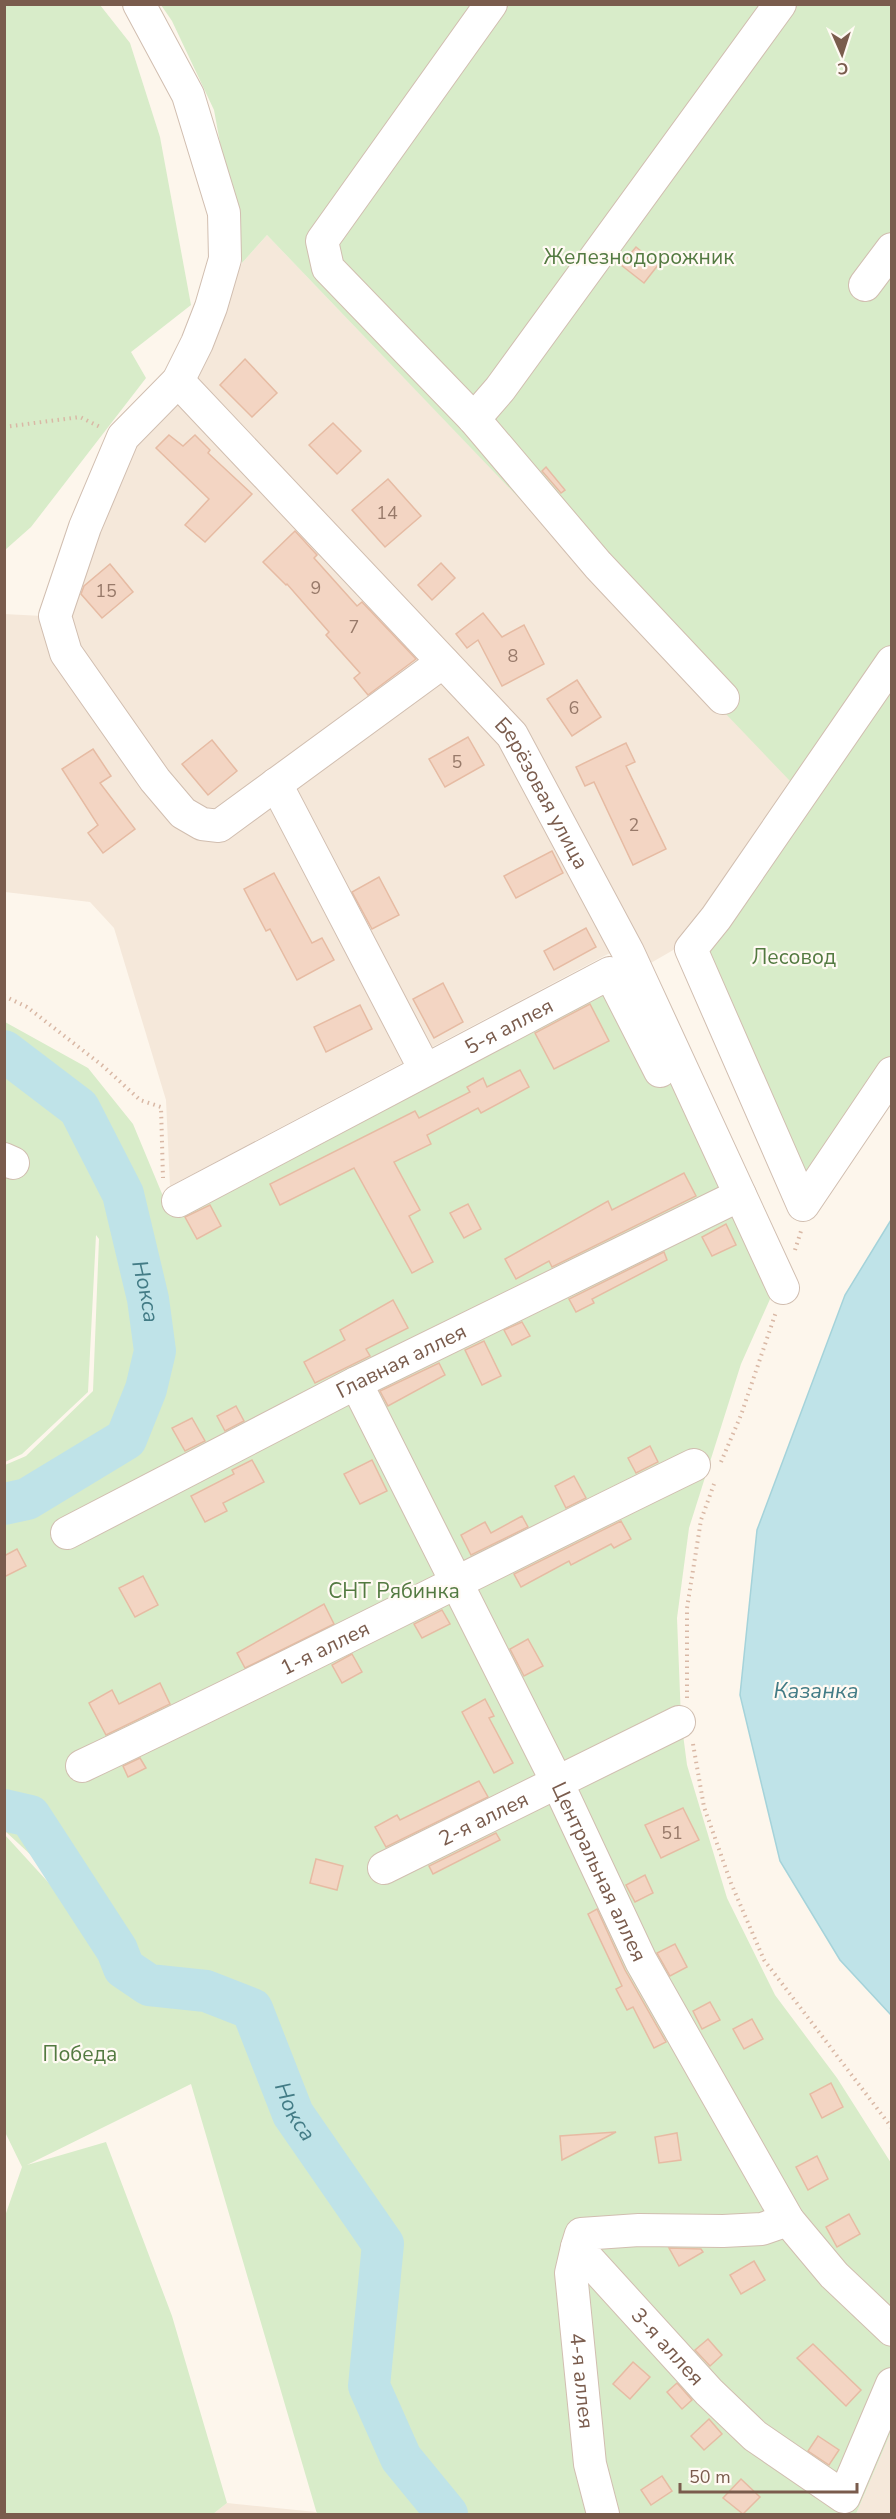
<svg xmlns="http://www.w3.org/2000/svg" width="896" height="2519" font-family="'Nunito Sans',sans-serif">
<rect width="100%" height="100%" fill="#fdf6ec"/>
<!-- residential -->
<g fill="#f5e8da">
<polygon points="267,235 791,781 682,945 649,964 625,945 170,1186 166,1100 114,928 90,902 5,892 4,614 62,617 128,442 200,363 242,263"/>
<polygon points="891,2432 891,2514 856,2514"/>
<polygon points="227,2503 316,2512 317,2514 213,2514"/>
</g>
<!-- green -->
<g fill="#d8ecc9">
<polygon points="5,4 100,5 130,43 160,137 191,305 131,352 146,378 31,527 5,550"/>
<polygon points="161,5 891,5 891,1084 803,1219 682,945 790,781 267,235 242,263 214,110 172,21"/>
<polygon points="611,966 733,1200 775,1288 741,1364 689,1528 677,1618 681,1719 687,1765 727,1898 775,1995 837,2078 891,2163 891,2432 856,2514 317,2514 191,2084 27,2165 106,2142 172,2316 227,2503 213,2514 5,2514 4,2219 22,2167 5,2132 5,1835 58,1893 137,2001 60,1882 5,1831 5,1465 26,1456 93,1391 99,1239 96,1235 88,1392 22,1454 5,1462 5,1022 88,1068 133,1124 165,1201"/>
</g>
<!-- water -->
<polygon fill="#bfe3e8" stroke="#a5d3da" stroke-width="1.5" points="891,1220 892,2015 891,2015 840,1960 780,1861 740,1695 757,1530 845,1295"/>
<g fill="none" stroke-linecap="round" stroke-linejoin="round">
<!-- river -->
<g stroke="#bfe3e8" stroke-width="42">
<path id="s1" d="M4 1051 79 1108 123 1194 148 1299 155 1351 146 1389 126 1439 27 1499 4 1504"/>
<path id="s2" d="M4 1810 30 1816 117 1950 124 1968 149 1985 206 1991 252 2009 293 2114 383 2244 369 2386 401 2458 447 2514"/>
</g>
</g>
<!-- building -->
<g fill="#f3d5c3" stroke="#e6bba3" stroke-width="1.5">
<polygon points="636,247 658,265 644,283 621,265"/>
<polygon points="245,359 277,393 252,417 220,385"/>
<polygon points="333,423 361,451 337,474 309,445"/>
<polygon points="169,435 183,446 195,435 210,450 208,453 252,494 205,542 185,525 209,499 156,448"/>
<polygon points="546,467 565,490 561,493 542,471"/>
<polygon points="388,479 421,516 385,547 352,510"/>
<polygon points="295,531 317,555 314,558 357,606 362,602 416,659 368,695 354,678 360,673 326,635 329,632 287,584 286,585 263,562"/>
<polygon points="441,563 455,578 432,600 418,585"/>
<polygon points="110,564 133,592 102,618 81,594 84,586"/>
<polygon points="483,613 502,637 524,625 544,664 502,686 478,640 467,648 456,634"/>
<polygon points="577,680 601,717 572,736 547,699"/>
<polygon points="468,737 484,765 445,787 429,759"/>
<polygon points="212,740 237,771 208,795 182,764"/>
<polygon points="626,743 635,762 626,766 666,849 633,865 594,782 585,786 576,767"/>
<polygon points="93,749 111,776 100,783 135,829 103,853 88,833 98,825 62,769"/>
<polygon points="552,851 563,873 516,898 504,876"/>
<polygon points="274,873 312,943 322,938 334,960 297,980 270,929 266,931 244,889"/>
<polygon points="379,877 399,915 372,929 352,892"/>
<polygon points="586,928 596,947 554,970 544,951"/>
<polygon points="443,983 463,1022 434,1038 413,999"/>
<polygon points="590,1004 609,1041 554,1069 535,1033"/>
<polygon points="360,1005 372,1029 326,1052 314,1027"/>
<polygon points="520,1070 529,1087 481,1113 478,1108 427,1135 431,1144 394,1162 420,1210 409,1216 433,1262 412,1273 354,1168 280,1205 270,1184 415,1111 419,1118 470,1092 467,1087 483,1078 487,1087"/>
<polygon points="684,1173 696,1196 552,1267 549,1261 516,1279 505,1259 608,1201 612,1210"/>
<polygon points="468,1204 481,1229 464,1238 450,1213"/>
<polygon points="210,1205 221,1226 197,1239 185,1217"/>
<polygon points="726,1224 736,1245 712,1256 702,1237"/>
<polygon points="664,1252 667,1260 592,1299 594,1303 576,1312 569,1299"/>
<polygon points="393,1300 408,1328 366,1349 370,1356 315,1383 304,1362 345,1340 340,1330"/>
<polygon points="522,1322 530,1336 512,1345 504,1330"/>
<polygon points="484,1341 501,1376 482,1385 465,1350"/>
<polygon points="439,1363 445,1375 388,1406 380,1391"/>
<polygon points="236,1406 244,1421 225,1431 217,1416"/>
<polygon points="192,1418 205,1441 185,1451 172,1428"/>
<polygon points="650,1446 658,1462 636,1473 628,1458"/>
<polygon points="252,1460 264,1482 223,1503 227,1511 205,1522 191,1496 234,1474 232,1470"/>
<polygon points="372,1460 387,1491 360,1504 344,1474"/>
<polygon points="574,1476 586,1498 566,1508 555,1486"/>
<polygon points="522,1516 528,1527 471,1555 461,1535 485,1522 491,1533"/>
<polygon points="621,1521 631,1539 614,1548 611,1544 571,1565 569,1561 521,1587 514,1574"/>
<polygon points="17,1549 26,1566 4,1577 4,1556"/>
<polygon points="143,1576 158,1605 135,1617 119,1588"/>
<polygon points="324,1604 334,1624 245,1668 237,1653"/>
<polygon points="442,1610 450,1624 422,1638 414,1624"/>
<polygon points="528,1639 543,1666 524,1676 510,1649"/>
<polygon points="352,1654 362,1672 342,1683 332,1665"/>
<polygon points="160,1683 170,1704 106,1735 89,1703 112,1690 119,1704"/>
<polygon points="485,1699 494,1716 489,1718 513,1763 494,1773 462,1712"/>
<polygon points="140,1758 146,1768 128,1777 123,1766"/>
<polygon points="479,1781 488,1797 386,1847 375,1827 397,1815 400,1820"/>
<polygon points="683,1808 699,1840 661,1858 645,1825"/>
<polygon points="496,1833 500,1840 433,1874 429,1866"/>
<polygon points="316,1859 343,1866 337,1890 310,1883"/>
<polygon points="645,1875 653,1893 635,1902 626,1885"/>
<polygon points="597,1909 625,1970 666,2042 654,2048 633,2007 627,2010 616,1989 622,1986 588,1914"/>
<polygon points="675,1944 687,1967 670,1976 657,1953"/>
<polygon points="710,2002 720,2020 702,2029 693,2011"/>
<polygon points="752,2019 763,2039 744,2049 733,2029"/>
<polygon points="831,2083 843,2107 822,2118 810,2094"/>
<polygon points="616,2132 562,2160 560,2136"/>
<polygon points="677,2133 681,2160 659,2163 655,2137"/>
<polygon points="817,2156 828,2179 808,2190 796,2167"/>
<polygon points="849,2214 860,2234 837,2247 826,2227"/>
<polygon points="669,2248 701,2249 703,2252 679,2266"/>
<polygon points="754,2261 765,2280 741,2294 730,2275"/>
<polygon points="708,2339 722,2355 710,2366 695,2350"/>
<polygon points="813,2344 861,2390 846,2406 797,2358"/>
<polygon points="633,2362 650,2377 630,2399 613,2384"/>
<polygon points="677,2383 692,2400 682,2409 667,2392"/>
<polygon points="709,2419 722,2434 704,2450 691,2436"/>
<polygon points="818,2436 839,2450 829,2465 808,2451"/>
<polygon points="662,2476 672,2491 651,2505 641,2490"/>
<polygon points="741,2479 760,2497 743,2514 723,2498"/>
</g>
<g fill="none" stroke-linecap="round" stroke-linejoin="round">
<defs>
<g id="minor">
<polyline points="139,4 188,95 224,213 225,259 211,307 197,343 178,381 123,437 85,527 55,616 66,653 155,780 183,813 202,824 219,826 443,662"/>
<polyline points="491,4 322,241 328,268 474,419 598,565 723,698"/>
<polyline points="865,285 892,249"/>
<path id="s3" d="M178 381 512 735 628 952 783 1288"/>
<polyline points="474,419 500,389 780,4"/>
<polyline points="892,662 716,918 691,949 803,1205 892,1073"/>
<polyline points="276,784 420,1060"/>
<polyline points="4,1159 13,1163"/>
<path id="s4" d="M178 1201 610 973 660 1071"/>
<path id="s5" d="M356 1383 558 1784 641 1961 788 2220 834 2275 892 2330"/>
<path id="s6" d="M67 1533 356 1383 740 1195"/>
<path id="s7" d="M82 1766C288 1669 490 1564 694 1465"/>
<path id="s8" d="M384 1868 679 1722"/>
<path id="s9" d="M788 2220 762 2229 723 2231 639 2230 581 2234 577 2247 709 2392 755 2436 844 2497 892 2384"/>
<path id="s10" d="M577 2247 571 2273 590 2464 603 2514"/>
</g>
</defs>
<!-- minor casing -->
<use href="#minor" stroke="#d1beb0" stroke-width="34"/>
<!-- path -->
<g stroke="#d9b8a5" stroke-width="4" stroke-dasharray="1.5 4.5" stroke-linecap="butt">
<polyline points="4,427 80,417 100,427"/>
<polyline points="4,996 27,1007 103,1066 140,1100 161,1107 163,1178"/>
<polyline points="795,1250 801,1231"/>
<polyline points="721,1462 741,1415 776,1312"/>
<polyline points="687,1698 687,1608 701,1520 714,1484"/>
<polyline points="693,1744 704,1807 731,1883 764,1960 892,2128"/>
</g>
<!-- minor -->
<use href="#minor" stroke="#fff" stroke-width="32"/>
</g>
<g text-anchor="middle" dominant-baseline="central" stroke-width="4.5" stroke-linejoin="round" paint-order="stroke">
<!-- number labels -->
<g font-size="18" fill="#987a6a">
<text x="387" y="513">14</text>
<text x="316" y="588">9</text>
<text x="106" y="591">15</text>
<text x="354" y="627">7</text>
<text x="513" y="656">8</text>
<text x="574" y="708">6</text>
<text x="457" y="762">5</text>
<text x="634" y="825">2</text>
<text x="672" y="1833">51</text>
</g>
<!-- park labels -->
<g font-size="21" fill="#537a41" stroke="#fffaf3">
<text x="639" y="257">Железнодорожник</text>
<text x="794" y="957">Лесовод</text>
<text x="394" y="1591">СНТ Рябинка</text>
<text x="80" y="2054">Победа</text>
</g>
<!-- street labels -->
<g font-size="21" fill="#7a5c4d" stroke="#fffaf3">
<text stroke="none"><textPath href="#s3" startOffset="552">Берёзовая улица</textPath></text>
<text stroke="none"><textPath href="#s4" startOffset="374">5-я аллея</textPath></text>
<text stroke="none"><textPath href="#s6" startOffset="376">Главная аллея</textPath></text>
<text stroke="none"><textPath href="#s7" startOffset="270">1-я аллея</textPath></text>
<text stroke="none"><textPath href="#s8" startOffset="111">2-я аллея</textPath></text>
<text stroke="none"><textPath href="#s5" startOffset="546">Центральная аллея</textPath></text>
<text stroke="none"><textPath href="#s9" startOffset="357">3-я аллея</textPath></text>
<text stroke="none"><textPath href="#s10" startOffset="135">4-я аллея</textPath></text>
</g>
<!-- water labels -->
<g font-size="22" font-style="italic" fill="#437c86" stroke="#fffaf3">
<text stroke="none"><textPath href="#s1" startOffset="291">Нокса</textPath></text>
<text x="816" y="1691">Казанка</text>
<text stroke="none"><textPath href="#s2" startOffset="454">Нокса</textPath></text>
</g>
</g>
<!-- border -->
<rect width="896" height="2519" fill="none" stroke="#7a5c4d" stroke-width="12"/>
<!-- north arrow -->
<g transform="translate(842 54) rotate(177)" stroke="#fffaf3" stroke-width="4.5" paint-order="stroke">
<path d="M0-4.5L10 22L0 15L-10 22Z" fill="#7a5c4d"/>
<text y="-9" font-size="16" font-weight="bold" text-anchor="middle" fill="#7a5c4d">С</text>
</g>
<!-- scale -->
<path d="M680 2483v9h177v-9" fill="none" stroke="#7a5c4d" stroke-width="3"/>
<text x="689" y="2483" font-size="18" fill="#7a5c4d" stroke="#fffaf3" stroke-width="4.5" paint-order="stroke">50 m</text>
</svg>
